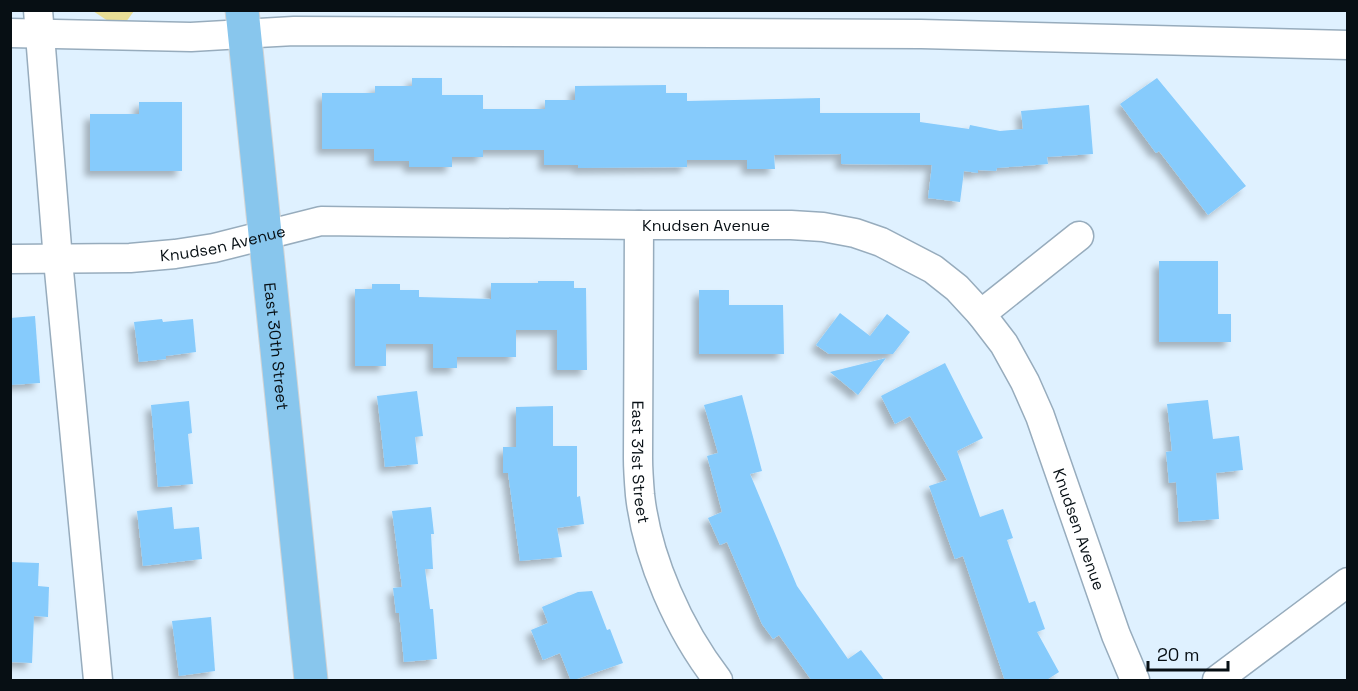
<svg xmlns="http://www.w3.org/2000/svg" width="1358" height="691" font-family="'Space Grotesk',sans-serif">
<defs>
<pattern id="grass-tufts" width="24" height="20" patternUnits="userSpaceOnUse" patternTransform="scale(1.5)"><rect width="24" height="20" fill="#e8de96"/><path d="M3 7l-1-3M5 7V3M7 7l1-3M15 17l-1-3M17 17v-4M19 17l1-3" fill="none" stroke="#c6bd80"/></pattern>
<filter id="shadow"><feDropShadow dx="-5.5" dy="5.5" stdDeviation="3" flood-color="#0004"/></filter>
</defs>
<rect width="100%" height="100%" fill="#dff1ff"/>
<!-- grass -->
<polygon fill="url(#grass-tufts)" points="93,11 134,11 126,22 108,21"/>
<!-- building -->
<g fill="#86cbfc" filter="url(#shadow)">
<polygon points="412,78 442,78 442,95 483,95 483,109 545,109 545,100 575,100 575,86 666,85 666,93 687,93 687,101 820,98 820,113 920,113 920,122 969,129 970,125 1000,131 1023,129 1021,111 1089,105 1093,154 1047,157 1048,164 997,168 996,171 978,170 978,173 964,171 960,202 928,198 932,165 841,164 841,154 774,155 775,169 747,169 747,160 687,160 687,167 578,168 578,165 544,165 544,150 483,150 483,157 452,157 452,167 409,167 409,161 374,161 374,149 322,149 322,93 375,93 375,86 412,86"/>
<polygon points="1157,78 1246,186 1208,215 1159,151 1156,153 1120,104"/>
<polygon points="139,102 182,102 182,171 90,171 90,114 139,114"/>
<polygon points="1159,261 1218,261 1218,314 1231,314 1231,342 1159,342"/>
<polygon points="538,281 574,281 574,288 586,288 587,370 557,370 557,330 516,330 516,357 457,357 457,368 433,368 433,344 386,344 386,366 355,366 355,289 372,289 372,284 400,284 400,290 419,290 419,297 491,299 491,283 538,283"/>
<polygon points="699,290 729,290 729,305 783,305 784,354 699,354"/>
<polygon points="840,313 870,336 887,314 910,332 893,354 829,354 816,345"/>
<polygon points="35,316 40,383 10,385 10,318"/>
<polygon points="162,319 163,322 193,319 196,352 166,356 166,359 139,362 134,322"/>
<polygon points="886,358 858,395 830,372"/>
<polygon points="945,363 983,438 957,451 980,517 1003,509 1013,538 1007,540 1029,603 1035,601 1045,629 1037,632 1059,672 1045,681 1005,681 963,556 955,559 929,486 947,480 910,416 895,424 881,396"/>
<polygon points="417,391 423,436 415,437 418,464 385,467 377,396"/>
<polygon points="742,395 762,471 750,474 797,586 848,659 861,650 885,681 812,681 779,635 773,639 762,624 727,542 720,545 708,518 722,512 707,456 718,453 704,405"/>
<polygon points="1208,400 1213,439 1239,436 1243,470 1216,473 1219,519 1179,522 1176,482 1169,483 1166,452 1172,451 1167,404"/>
<polygon points="189,401 192,433 188,434 193,484 158,487 151,405"/>
<polygon points="553,406 553,446 577,446 577,497 580,496 584,524 557,528 562,557 520,561 508,473 503,473 503,447 516,447 516,407"/>
<polygon points="172,507 174,529 199,527 202,559 143,566 137,511"/>
<polygon points="431,507 434,534 431,534 433,569 425,569 430,609 433,609 437,659 404,662 399,613 396,613 393,588 402,587 392,511"/>
<polygon points="10,562 39,563 38,586 49,587 48,617 34,616 32,663 10,662"/>
<polygon points="592,591 607,630 610,629 623,663 571,681 560,653 543,660 531,630 548,623 542,607 578,592"/>
<polygon points="211,617 215,671 179,676 172,621"/>
</g>
<g fill="none" stroke-linecap="round" stroke-linejoin="round">
<defs>
<g id="minor">
<polyline points="38,10 58,260 98,680"/>
<polyline points="10,33 191,37 294,31 921,34 1348,45"/>
<path id="s1" d="M639 225 638 458C638 470 639 483 640 495 647 558 679 630 718 680"/>
<path id="s2" d="M10 259 130 258 175 254 214 248 321 221 639 225H791L823 227 855 233 881 242 933 269 957 288 981 314 1004 344 1025 382 1040 416 1116 635 1135 680"/>
<polyline points="981,314 1079,236"/>
<polyline points="1217,680 1348,582"/>
</g>
<g id="major">
<path id="s3" d="M242 10 311 680"/>
</g>
</defs>
<!-- minor casing -->
<use href="#minor" stroke="#97acbd" stroke-width="31"/>
<!-- major casing -->
<use href="#major" stroke="#d2d4d5" stroke-width="35"/>
<!-- minor -->
<use href="#minor" stroke="#fff" stroke-width="28"/>
<!-- major -->
<use href="#major" stroke="#88c6ed" stroke-width="33"/>
</g>
<g text-anchor="middle" dominant-baseline="central" stroke-width="6" stroke-linejoin="round" paint-order="stroke">
<!-- street labels -->
<g font-size="16" fill="#070f14" stroke="#dff1ff">
<text stroke="none"><textPath href="#s2" startOffset="700">Knudsen Avenue</textPath></text>
<text stroke="none"><textPath href="#s2" startOffset="214">Knudsen Avenue</textPath></text>
<text stroke="none"><textPath href="#s3" startOffset="338">East 30th Street</textPath></text>
<text stroke="none"><textPath href="#s1" startOffset="237">East 31st Street</textPath></text>
<text stroke="none"><textPath href="#s2" startOffset="1240">Knudsen Avenue</textPath></text>
</g>
</g>
<!-- border -->
<rect width="1358" height="691" fill="none" stroke="#070f14" stroke-width="24"/>
<!-- scale -->
<path d="M1148 661v9h80v-9" fill="none" stroke="#070f14" stroke-width="3"/>
<text x="1157" y="661" font-size="18" fill="#070f14" stroke="#dff1ff" stroke-width="4.5" paint-order="stroke">20 m</text>
</svg>
